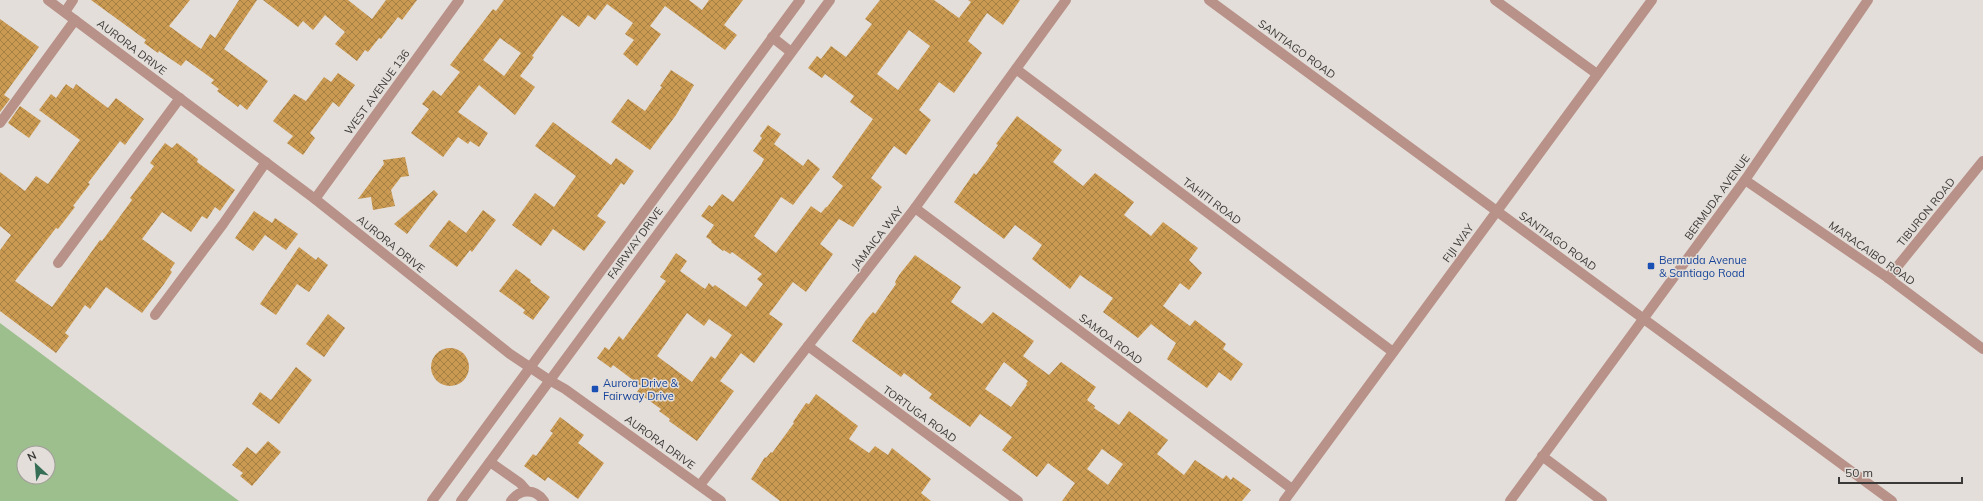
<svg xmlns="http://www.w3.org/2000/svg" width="1983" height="501" font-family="Mulish,sans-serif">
<defs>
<pattern id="building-cross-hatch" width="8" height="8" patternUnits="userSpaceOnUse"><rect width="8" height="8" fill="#cb9a52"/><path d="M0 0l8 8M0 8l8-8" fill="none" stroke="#a67f45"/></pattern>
</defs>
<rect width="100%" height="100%" fill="#e3ded9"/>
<!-- green -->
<path fill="#9dbf8e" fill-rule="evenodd" d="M0 323 239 501H0ZM24 453H48V477H24Z"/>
<!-- building -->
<g fill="url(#building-cross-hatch)" fill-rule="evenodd">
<polygon points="91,0 190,0 169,26 201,49 210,34 215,38 239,0 257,0 224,49 268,81 247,110 240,104 238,107 217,91 219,89 211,83 214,80 186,60 181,66 159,51 158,53 144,43 146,40"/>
<polygon points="263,0 348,0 372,19 386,0 417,0 402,20 398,17 381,39 379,38 368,52 365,50 357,61 335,44 345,32 325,15 313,30 303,21 298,27"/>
<path d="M504 0H689L702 10 709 0H743L724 25 737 35 725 50 665 6 650 26 661 34 637 66 623 54 634 40 625 34 633 23 607 4 595 20 588 15 579 27 562 15 532 56 534 57 520 76 535 87 515 115 479 85 458 112 488 133 479 147 470 141 468 144 458 137 443 157 411 133 429 109 422 104 433 90 441 96 460 72 450 65 493 9 496 11ZM500 38 521 53 504 76 483 60Z"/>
<path d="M880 0H934L959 18 971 2 968 0H1020L1003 25 987 13 968 41 982 53 954 93 939 82 919 110 931 120 906 155 894 146 871 178 882 187 853 227 839 219 820 244 833 254 806 292 793 282 769 314 783 324 754 363 741 353 720 381 734 391 697 441 669 421 670 419 659 411 661 409 637 392 641 386 613 365 611 368 597 358 605 347 609 350 619 336 623 340 648 306 666 281 660 277 676 253 687 261 680 271 705 289 709 283 713 287 715 285 746 307 763 284 757 279 762 274 732 252 730 254 724 250 723 251 711 242 712 241 706 237 714 225 701 216 709 205 712 207 722 194 733 202 761 165 764 159 753 151 762 138 760 136 768 125 781 134 774 144 803 166 808 159 820 169 793 205 781 197 754 236 776 253 811 206 821 213 826 207H827L843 186 832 177 873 119 850 102 854 96 825 74 822 78 808 68 817 56 821 59 831 46 846 57 872 24 865 19ZM909 30 930 46 898 90 877 74ZM687 313 704 326 709 319 732 335 715 359 711 356 692 382 657 356Z"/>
<polygon points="0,19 39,47 4,95 10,99 0,112"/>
<polygon points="671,70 694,85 676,115 650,150 611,122 628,99 645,111 662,87 660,86"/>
<polygon points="338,73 355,85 339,107 333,102 310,133 315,138 303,155 287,143 293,136 273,121 294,94 306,101 324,77 331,82"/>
<polygon points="66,84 73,89 76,84 108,108 116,98 144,119 125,145 120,141 88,183 90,184 73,206 75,207 58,229 56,228 15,281 52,307 100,240 102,241 132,200 130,198 154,166 150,163 165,143 172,148 177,143 198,159 197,162 235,190 220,211 215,207 207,219 202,216 191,232 162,212 142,239 175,263 170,270 172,272 164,284 142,313 106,287 90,309 85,305 65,333 69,336 56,353 0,311 0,250 11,235 0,226 0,172 25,191 36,176 48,184 80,140 39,110 51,94 56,98"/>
<polygon points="20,106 41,121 29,138 8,123"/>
<polygon points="1017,116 1062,150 1053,162 1083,186 1095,173 1134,202 1124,215 1151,236 1163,222 1198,248 1189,260 1202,273 1189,290 1180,283 1163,306 1190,326 1195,320 1226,344 1223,349 1243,364 1231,381 1219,372 1207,388 1167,359 1176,343 1151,324 1138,338 1103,312 1113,298 1080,275 1070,289 1032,259 1042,245 1015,225 1004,239 954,202 974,173 976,175 986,162 998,145 996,144"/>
<polygon points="553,122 611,165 616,158 634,171 624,185 621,183 597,216 606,222 584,251 553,229 541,246 512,225 535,193 554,207 576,176 535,146"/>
<polygon points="405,157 409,176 401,177 391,190 395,206 373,210 371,197 358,199 384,164 383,160"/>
<polygon points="434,190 438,194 407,234 394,224"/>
<polygon points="483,210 496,220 472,252 470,250 457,267 429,246 449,220 466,233"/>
<polygon points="254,211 272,223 275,218 298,234 286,250 265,235 253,251 235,238"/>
<polygon points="299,247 316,260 318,257 328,265 309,292 297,284 276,315 260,304"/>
<path d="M915 255 961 287 951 302 982 324 993 312 1034 341 1023 356 1049 375 1061 362 1096 387 1087 400 1095 406 1094 408 1119 425 1129 411 1168 440 1157 454 1184 475 1195 460 1223 479 1226 475 1231 480 1233 477 1251 490 1242 501H1062L1075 483 1048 463 1037 477 1002 450 1012 437 980 414 970 427 929 398 932 394 904 373 901 377 852 341 866 320 873 312 875 314 896 284 895 282 899 275ZM1004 362 1028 381 1026 384 1027 385 1011 407 985 389ZM1102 449 1123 464 1108 485 1087 469Z"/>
<polygon points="516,269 531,280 530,282 550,297 533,320 523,313 525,310 499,291"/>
<polygon points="328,314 345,328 324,357 306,344"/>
<circle cx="450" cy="367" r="19"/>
<polygon points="296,367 312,380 279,424 252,404 260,392 271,400"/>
<polygon points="816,394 858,426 849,439 869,453 875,446 888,455 892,448 931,479 921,493 931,501 780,501 751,479 765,457 766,458 771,452 772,453 794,423 793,422 806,403 809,404"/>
<polygon points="560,417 584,435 578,443 604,463 578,499 548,477 545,481 524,466 533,454 536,456 553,433 550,431"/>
<polygon points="268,441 281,452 252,486 240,476 243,473 232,465 247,447 256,454"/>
</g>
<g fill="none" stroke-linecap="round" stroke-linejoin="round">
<!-- minor -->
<g stroke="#b89189" stroke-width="10">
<polyline points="48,0 315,199 510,354 549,380 565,389 721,501"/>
<polyline points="1209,0 1892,501"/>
<polyline points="1495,0 1597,74"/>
<polyline points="65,12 73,0"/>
<polyline points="1016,69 1393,352"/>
<polyline points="0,123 75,20"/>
<polyline points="1745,180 1888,278 1983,349"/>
<polyline points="315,199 459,0"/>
<polyline points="915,208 1292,489"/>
<polyline points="58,263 180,98"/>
<polyline points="1888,278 1983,161"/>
<polyline points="155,315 223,224 266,162"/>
<polyline points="808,346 1018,501"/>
<polyline points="1542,456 1602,501"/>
<polyline points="490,462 520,483 527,491"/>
<polyline points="700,485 915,208 1066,0"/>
<path d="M511 501C519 489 535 488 544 501"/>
<polyline points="1284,501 1652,0"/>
<polyline points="1510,501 1745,180 1868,0"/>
</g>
<!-- tertiary -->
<g stroke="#b89189" stroke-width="10">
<polyline points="772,37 791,52"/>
<polyline points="432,501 800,0"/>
<polyline points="461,501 830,0"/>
</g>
</g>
<!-- markers -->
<g fill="#1a4fb4" stroke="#e3ded9" stroke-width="1.5">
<rect x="1647" y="262" width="8" height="8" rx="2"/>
<rect x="591" y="385" width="8" height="8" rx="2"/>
</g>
<g text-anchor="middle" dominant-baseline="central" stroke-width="3" stroke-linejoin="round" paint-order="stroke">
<!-- street labels -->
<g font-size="11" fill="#3b3938" stroke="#e3ded9">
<text transform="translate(132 47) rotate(37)">AURORA DRIVE</text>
<text transform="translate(1297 49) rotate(36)">SANTIAGO ROAD</text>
<text transform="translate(377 92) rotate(-54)">WEST AVENUE 136</text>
<text transform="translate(1717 197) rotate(-54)">BERMUDA AVENUE</text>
<text transform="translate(1212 201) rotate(37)">TAHITI ROAD</text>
<text transform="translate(1926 212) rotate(-51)">TIBURON ROAD</text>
<text transform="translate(877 238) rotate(-52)">JAMAICA WAY</text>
<text transform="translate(1558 241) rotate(36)">SANTIAGO ROAD</text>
<text transform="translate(635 243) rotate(-54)">FAIRWAY DRIVE</text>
<text transform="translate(1458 243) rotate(-54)">FIJI WAY</text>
<text transform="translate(391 244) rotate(39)">AURORA DRIVE</text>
<text transform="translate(1872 253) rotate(35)">MARACAIBO ROAD</text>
<text transform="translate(1111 339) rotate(37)">SAMOA ROAD</text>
<text transform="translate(920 414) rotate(36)">TORTUGA ROAD</text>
<text transform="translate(660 442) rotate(36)">AURORA DRIVE</text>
</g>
<!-- transit labels -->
<g font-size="11" fill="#164399" stroke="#e3ded9" text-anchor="start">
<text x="1659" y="260">Bermuda Avenue<tspan x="1659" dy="13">&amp; Santiago Road</tspan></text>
<text x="603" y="383">Aurora Drive &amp;<tspan x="603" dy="13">Fairway Drive</tspan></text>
</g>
</g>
<!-- north arrow -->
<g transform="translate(36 465) rotate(334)"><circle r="19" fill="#e3ded9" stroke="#a09c99"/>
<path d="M0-3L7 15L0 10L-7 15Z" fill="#356e55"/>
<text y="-6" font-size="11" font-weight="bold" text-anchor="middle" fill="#3b3938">N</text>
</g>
<!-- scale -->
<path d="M1839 477v6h123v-6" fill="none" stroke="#3b3938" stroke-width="2"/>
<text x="1845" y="477" font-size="12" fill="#3b3938" stroke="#e3ded9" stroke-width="3" paint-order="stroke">50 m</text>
</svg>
